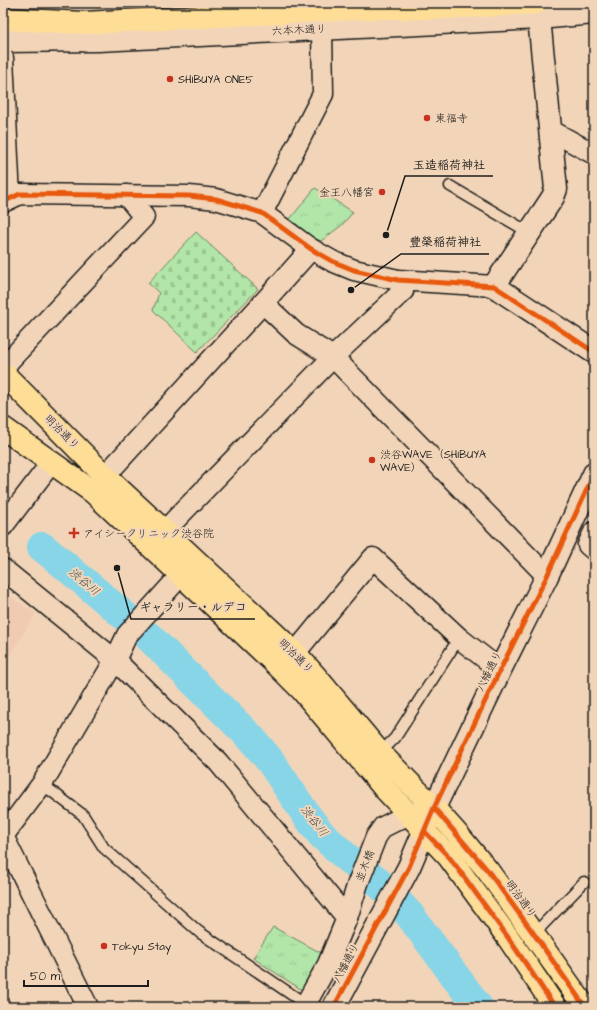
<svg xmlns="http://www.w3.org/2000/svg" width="597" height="1010" font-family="'Architects Daughter','Klee One',sans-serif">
<defs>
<pattern id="cemetery-stones" width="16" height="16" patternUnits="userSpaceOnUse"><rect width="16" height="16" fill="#b2e6a8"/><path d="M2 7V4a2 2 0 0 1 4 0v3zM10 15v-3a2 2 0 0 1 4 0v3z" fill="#98c590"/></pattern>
<pattern id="park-tufts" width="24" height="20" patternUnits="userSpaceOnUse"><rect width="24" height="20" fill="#b2e6a8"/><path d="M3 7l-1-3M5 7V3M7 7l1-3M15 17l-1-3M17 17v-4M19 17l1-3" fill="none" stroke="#98c590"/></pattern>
</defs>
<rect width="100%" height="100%" fill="#f2d5b8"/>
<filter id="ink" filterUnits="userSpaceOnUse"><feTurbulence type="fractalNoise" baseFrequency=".025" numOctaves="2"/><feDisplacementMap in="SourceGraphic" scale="8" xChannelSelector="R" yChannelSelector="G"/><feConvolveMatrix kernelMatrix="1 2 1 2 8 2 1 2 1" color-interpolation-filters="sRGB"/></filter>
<g filter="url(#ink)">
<!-- built -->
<polygon fill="#f0cab2" points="9,596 36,614 3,665 3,605"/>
<!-- cemetery -->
<polygon fill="url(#cemetery-stones)" stroke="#678162" points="196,232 258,289 197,352 153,310 159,293 148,283"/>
<!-- park -->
<g fill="url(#park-tufts)" stroke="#678162">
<polygon points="315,188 353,212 342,225 321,241 312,237 290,219"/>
<polygon points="273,927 325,955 305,992 253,958"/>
</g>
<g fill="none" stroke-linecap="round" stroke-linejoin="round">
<!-- river -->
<g stroke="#88d5e7" stroke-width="30">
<polyline points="42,547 62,563 126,617"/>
<polyline points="148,636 252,739 271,762 307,816 321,834 347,858 376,880 409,914 478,1007"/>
</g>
<defs>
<g id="service">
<polyline points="450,186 530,233"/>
<polyline points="380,753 395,738 459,638"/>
<polyline points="42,784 83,815 104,848 199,932 307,1005"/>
<polyline points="534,934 584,882"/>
</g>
<g id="minor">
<polyline points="3,58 10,198"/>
<polyline points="550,130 594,154"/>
<polyline points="3,202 20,194 189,196 216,199 262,213 311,249 332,261 354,270 398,280 494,286"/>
<polyline points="262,213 323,94 322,29"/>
<polyline points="263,303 296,334 333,357 547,576"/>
<polyline points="3,371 9,361 144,217 126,195"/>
<polyline points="105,476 263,303 311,249"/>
<polyline points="3,526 51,463"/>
<polyline points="594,532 588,545 594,550"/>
<polyline points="170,538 168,528 176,519 333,357 403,291 398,280"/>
<polyline points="3,569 115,660 218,762 347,918"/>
<polyline points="295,653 373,558 459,638 500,670"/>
<polyline points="3,836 42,784 115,660 127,635 181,575"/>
<polyline points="3,836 88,1007"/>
<polyline points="304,1007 328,964 347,918 358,883 376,837 383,827 409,814 424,811"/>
</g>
<g id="tertiary">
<polyline points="539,18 556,189 553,197 494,286 594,352"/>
<polyline points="334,1007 409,867 434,808 500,670 547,576 594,474"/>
</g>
<polyline id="secondary" points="3,41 98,40 539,18 594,13"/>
<g id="primary">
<polyline points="3,373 105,476 295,653 317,678 380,753 434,808 459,836 488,871 516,910 585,1007"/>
<polyline points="3,428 93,492 278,666 302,690 385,789 449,857 507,936 555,1007"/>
</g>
<polyline id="motorway" points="3,19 84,23 374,8 442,8 536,3"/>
</defs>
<!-- service casing -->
<use href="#service" stroke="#1c1c1c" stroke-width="13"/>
<!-- minor casing -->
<use href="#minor" stroke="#1c1c1c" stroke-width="23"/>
<!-- tertiary casing -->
<use href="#tertiary" stroke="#1c1c1c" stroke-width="25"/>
<!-- secondary casing -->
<use href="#secondary" stroke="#1c1c1c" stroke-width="25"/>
<!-- primary casing -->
<use href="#primary" stroke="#1c1c1c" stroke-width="25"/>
<!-- motorway casing -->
<use href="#motorway" stroke="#1c1c1c" stroke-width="25"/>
<!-- service -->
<use href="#service" stroke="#f2d5b8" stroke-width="10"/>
<!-- minor -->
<use href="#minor" stroke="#f2d5b8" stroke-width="20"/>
<!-- tertiary -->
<use href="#tertiary" stroke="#f2d5b8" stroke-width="22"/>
<!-- secondary -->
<use href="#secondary" stroke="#f2d5b8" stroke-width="22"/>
<!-- primary -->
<use href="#primary" stroke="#fedd96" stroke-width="22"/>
<!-- motorway -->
<use href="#motorway" stroke="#fedd96" stroke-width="22"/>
<defs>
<g id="cycleway">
<polyline points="3,202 20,194 189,196 216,199 262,213 311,249 332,261 354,270 398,280 494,286 594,352"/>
<polyline points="434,808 488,871 534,934 585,1007"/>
<polyline points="425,832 449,857 459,870 507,936 555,1007"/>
<polyline points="334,1007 409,867 434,808 500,670 547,576 594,474"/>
</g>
</defs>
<!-- cycleway casing -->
<use href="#cycleway" stroke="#f2d5b8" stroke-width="8"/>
<!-- cycleway -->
<use href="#cycleway" stroke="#e8590c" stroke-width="5"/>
</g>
</g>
<!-- markers -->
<g fill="#c8321e" stroke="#f2d5b8" stroke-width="1.5">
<circle cx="170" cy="79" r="4"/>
<circle cx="427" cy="118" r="4"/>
<circle cx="382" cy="192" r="4"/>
<circle cx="372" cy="460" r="4"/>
<path d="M72 527h4v4h4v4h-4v4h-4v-4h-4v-4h4z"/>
<circle cx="104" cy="946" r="4"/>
</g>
<g text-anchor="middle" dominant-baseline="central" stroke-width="4" stroke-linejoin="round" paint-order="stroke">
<!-- street labels -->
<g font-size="11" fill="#1c1c1c" stroke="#f2d5b8">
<text transform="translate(299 30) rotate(-3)">六本木通り</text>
<text transform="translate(62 432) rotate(45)">明治通り</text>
<text transform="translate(296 656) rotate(45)">明治通り</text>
<text transform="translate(489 671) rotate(-64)">八幡通り</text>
<text transform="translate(365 866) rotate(-69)">並木橋</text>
<text transform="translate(521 899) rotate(54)">明治通り</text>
<text transform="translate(346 963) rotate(-62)">八幡通り</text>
</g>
<!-- poi labels -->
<g font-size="11" fill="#1c1c1c" stroke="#f2d5b8" text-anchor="start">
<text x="178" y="79">SHIBUYA ONE5</text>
<text x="435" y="118">東福寺</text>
<text x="374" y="192" text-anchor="end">金王八幡宮</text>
<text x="380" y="454">渋谷WAVE（SHIBUYA<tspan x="380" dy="13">WAVE）</tspan></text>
<text x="83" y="533">アイシークリニック渋谷院</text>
<text x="112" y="946">Tokyu Stay</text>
</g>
<!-- water labels -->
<g font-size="12" font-style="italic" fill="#374a4f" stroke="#f2d5b8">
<text transform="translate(84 582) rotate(40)">渋谷川</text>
<text transform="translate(314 821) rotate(52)">渋谷川</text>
</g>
</g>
<!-- callouts -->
<path fill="none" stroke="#1c1c1c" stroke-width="1.5" d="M386 235L405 176H493M351 290L401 254H489M117 568L131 619H255"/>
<g fill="#1c1c1c" stroke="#f2d5b8" stroke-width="1.5">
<circle cx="386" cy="235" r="4"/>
<circle cx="351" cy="290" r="4"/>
<circle cx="117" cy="568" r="4"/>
</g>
<g font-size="12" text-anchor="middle" font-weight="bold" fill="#1c1c1c" stroke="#f2d5b8" stroke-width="4" stroke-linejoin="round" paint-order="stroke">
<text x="449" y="169">玉造稲荷神社</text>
<text x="445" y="246">豐榮稲荷神社</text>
<text x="193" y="611">ギャラリー・ルデコ</text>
</g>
<!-- margin -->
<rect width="597" height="1010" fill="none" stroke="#f2d5b8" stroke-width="16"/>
<rect x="8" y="8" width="581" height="994" fill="none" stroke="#1c1c1c" stroke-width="1.5" filter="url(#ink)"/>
<!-- scale -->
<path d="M24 980v6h124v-6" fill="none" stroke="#1c1c1c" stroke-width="2"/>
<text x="30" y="980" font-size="12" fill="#1c1c1c" stroke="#f2d5b8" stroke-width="3" paint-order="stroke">50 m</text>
</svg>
